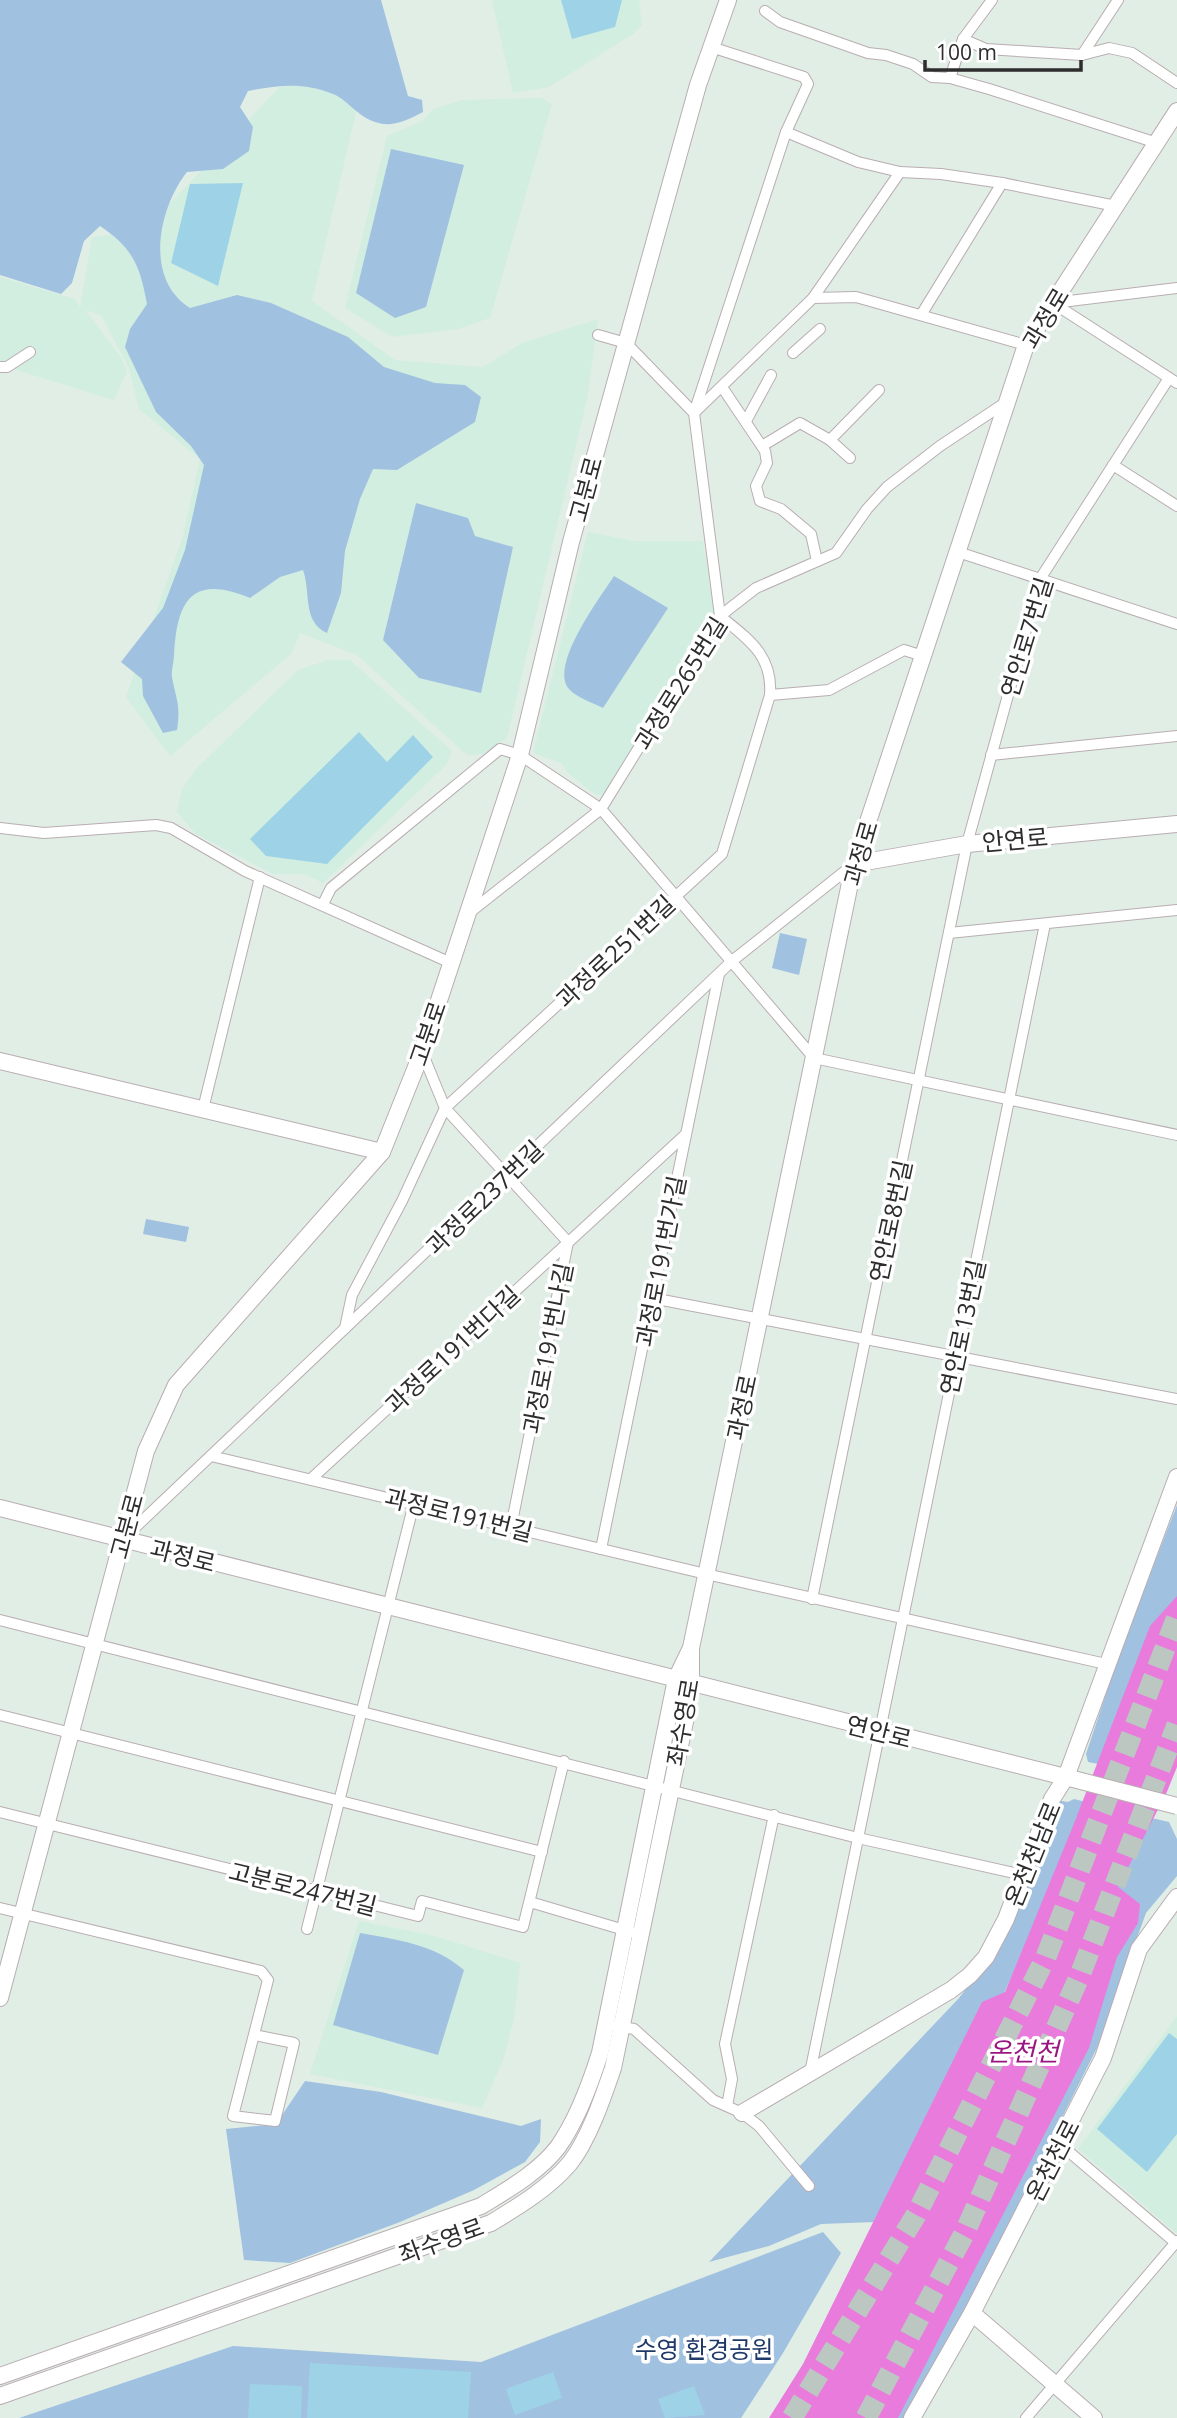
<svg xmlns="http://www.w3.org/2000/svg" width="1177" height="2418" font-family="'Open Sans','Noto Sans KR',sans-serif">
<rect width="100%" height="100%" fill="#e1eee6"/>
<!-- education -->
<g fill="#d2eee0">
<polygon points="492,0 639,0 642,25 633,34 549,87 513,93"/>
<polygon points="287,79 360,95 312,301 395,360 483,367 522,343 598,319 587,399 507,738 483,754 467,755 357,655 300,633 292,653 170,756 126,697 183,536 200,459 139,409 129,368 101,315 85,310 120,356 127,371 114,400 0,365 0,277 75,299 80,307 92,237 145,230"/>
<polygon points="541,98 552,104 490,318 458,329 392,337 345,308 387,136 422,121 434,109 462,100"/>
<polygon points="588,532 634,541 703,541 714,613 603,795 596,795 569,774 561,763 533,753"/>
<polygon points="328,660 350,660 452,751 447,764 323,883 304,874 273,874 196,834 177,812 182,789 197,768 298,670"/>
<polygon points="359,1921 435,1936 520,1963 514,2019 503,2060 482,2108 310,2074"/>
<polygon points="1177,2016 1177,2232 1176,2233 1078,2149"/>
</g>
<!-- green -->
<g fill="#a1c1e1">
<path d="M0 0H381L408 96 422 100 423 112C397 126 380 131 355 110 348 104 341 97 333 94 304 82 278 85 248 91L240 107 253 127 249 151 223 169 187 172C158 209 144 279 190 308L237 295 271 303 348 337 384 367 435 383 465 385 481 397 475 422 397 470 373 469 360 499 345 551 341 593 327 633C302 622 311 592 303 570L280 577 250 598C192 574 177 600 174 655 174 662 171 670 172 677 176 700 181 704 177 730L163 733 143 696 142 679 121 662 163 608 185 550 204 465 191 446 156 412 125 347 130 329 147 304C140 266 133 248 100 226L84 241 72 283 61 294 0 275Z"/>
<polygon points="391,149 464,165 426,307 395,318 356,293"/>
<polygon points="416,503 468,518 475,536 513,547 481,693 419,678 383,640"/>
<path d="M614 576 668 608 603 708C593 703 576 697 569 689 549 665 600 598 614 576Z"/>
<polygon points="780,933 807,939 799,975 772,968"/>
<polygon points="146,1219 189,1227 186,1242 143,1234"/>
<polygon points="1177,1505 1177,1644 1104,1765 1088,1762 1086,1754 1121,1649"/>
<polygon points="1074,1799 1090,1803 901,2221 821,2224 769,2246 709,2262 959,1998 975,1977 1056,1800 1068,1802"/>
<polygon points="1147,1817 1169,1822 1177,1839 1177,1876 1146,1913 1097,2048 911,2418 883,2418 1110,1889"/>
<path d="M360 1933C398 1940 434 1944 464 1970L438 2055 333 2025Z"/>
<polygon points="305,2081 381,2092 521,2126 541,2119 540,2142 525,2162 474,2190 400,2222 290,2263 244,2260 226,2129 276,2124"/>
<polygon points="823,2232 841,2253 783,2353 741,2418 19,2418 233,2346 481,2362"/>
</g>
<!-- pitch -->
<g fill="#9ed3e7">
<polygon points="561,0 622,0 615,27 572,39"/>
<polygon points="243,183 218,286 171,263 190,184"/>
<polygon points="359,732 387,762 413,735 433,757 327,864 266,856 250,839"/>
<polygon points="1169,2033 1177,2039 1177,2134 1147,2172 1097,2129"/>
<polygon points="310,2363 471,2372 468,2418 307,2418"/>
<polygon points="553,2372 562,2398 515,2415 506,2389"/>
<polygon points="250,2384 302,2386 301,2418 248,2418"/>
<polygon points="694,2386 705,2415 665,2418 658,2399"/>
</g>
<!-- water -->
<polygon fill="#e97bdd" points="1177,1596 1177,1767 1166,1794 1118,1887 1140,1904 1138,1923 1117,1957 1089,2048 898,2418 769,2418 803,2364 982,2002 1005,1992 1075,1821 1150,1626"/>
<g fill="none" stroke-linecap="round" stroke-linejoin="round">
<!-- highway-tunnel -->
<g stroke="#bdc7c1" stroke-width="21" stroke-dasharray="21 10" stroke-linecap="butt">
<polyline points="792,2418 916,2215 1046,1957 1177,1617"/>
<polyline points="866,2418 965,2232 1080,1975 1177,1725"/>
</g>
<defs>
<g id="street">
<polyline points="765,11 780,22 868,53 886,55 913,64 932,77 950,78 989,89 1157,143"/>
<polyline points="963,39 986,49 1082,55 1109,48 1132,53 1177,83"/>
<polyline points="1082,55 1118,0"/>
<polyline points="950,78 963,39 992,0"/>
<polyline points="786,132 858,162 900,172 941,174 1002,183 1116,206"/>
<polyline points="813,298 856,297 1026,345"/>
<polyline points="1053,303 1177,383"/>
<polyline points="1053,303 1177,288"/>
<polyline points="921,315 1002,183"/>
<path d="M598 335 626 343 694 413 720 616C748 639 773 655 770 695"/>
<polyline points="793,353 820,329"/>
<polyline points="0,367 7,367 30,352"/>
<polyline points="722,387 765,451 767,463 756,486 760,501 781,509 811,534 817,561"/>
<polyline points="696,411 813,298 900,172"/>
<polyline points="694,413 786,132 808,84 804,77 711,47"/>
<polyline points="746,421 771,375"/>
<polyline points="830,440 850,458"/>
<polyline points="762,446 800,423 830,440 879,390"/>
<polyline points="1113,465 1177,506"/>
<polyline points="958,552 1177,624"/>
<polyline points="991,755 1177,736"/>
<polyline points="0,828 44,833 156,825 171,828 245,871 451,963"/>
<polyline points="323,904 331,888 500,749 520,755 601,809 814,1058 1177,1135"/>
<polyline points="469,913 601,809 720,616 756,588 836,553 867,509 887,487 940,446 1008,401"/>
<polyline points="949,933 1177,910"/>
<polyline points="422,1052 445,1108 568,1242 511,1527"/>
<polyline points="203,1109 260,877"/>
<polyline points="652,1298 1177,1399"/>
<polyline points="345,1328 352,1295 402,1201 445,1108 722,854 770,695 829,690 904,650 923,656"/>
<polyline points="211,1456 706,1574 1106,1664"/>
<polyline points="311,1479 685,1135"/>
<polyline points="123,1539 732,961 854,864"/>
<polyline points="601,1549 719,974"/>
<polyline points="812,1599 967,844 1040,579 1169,378"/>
<polyline points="0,1620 858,1838 1023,1875"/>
<polyline points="0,1715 542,1852"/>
<polyline points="0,1812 418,1916 422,1901 523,1927 564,1761"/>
<polyline points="530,1902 631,1932"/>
<polyline points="0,1908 261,1971 268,1980 233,2116 275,2121 294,2043 254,2035"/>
<polyline points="307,1929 414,1503"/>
<polyline points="616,2026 634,2029 713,2100 742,2113 759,2126 809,2186"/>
<polyline points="810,2073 1045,924"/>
<polyline points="727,2106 732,2079 725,2044 774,1815"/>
<polyline points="1061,2145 1177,2244"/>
<polyline points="1026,2418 1177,2241"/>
</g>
<g id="secondary">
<polyline points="854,864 967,844 1177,824"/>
<polyline points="0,1061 382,1152"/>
<polyline points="0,1508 1081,1781"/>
<polyline points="0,1998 146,1451 176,1385 382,1152 422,1052 520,755 571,542 698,85 728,0"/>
<polyline points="742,2113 951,1990 970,1975 986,1957 1006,1919 1052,1799 1066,1777 1177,1477"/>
<polyline points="972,2313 1094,2418"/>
<path d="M0 2376 481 2206C507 2190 539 2172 558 2147 577 2120 590 2085 600 2053L676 1679 690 1650"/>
<path d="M0 2396 491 2223C519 2206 549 2188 570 2163 589 2139 603 2097 613 2068L686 1717 691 1683V1648L854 864 1026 345 1177 111"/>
<polyline points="912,2418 972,2313 1103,2058 1139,1949 1177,1897"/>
</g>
</defs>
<!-- street casing -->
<use href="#street" stroke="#b9adb1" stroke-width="12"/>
<!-- secondary casing -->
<use href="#secondary" stroke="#b9adb1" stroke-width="18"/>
<!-- street -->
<use href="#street" stroke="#fff" stroke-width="10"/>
<!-- secondary -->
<use href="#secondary" stroke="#fff" stroke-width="16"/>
<defs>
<polyline id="secondary-bridge" points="1081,1781 1177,1806"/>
</defs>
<!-- secondary-bridge casing -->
<use href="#secondary-bridge" stroke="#b9adb1" stroke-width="18" stroke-linecap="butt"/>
<!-- secondary-bridge -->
<use href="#secondary-bridge" stroke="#fff" stroke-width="16"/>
</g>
<g text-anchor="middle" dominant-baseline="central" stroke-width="7" stroke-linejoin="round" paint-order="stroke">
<!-- street labels -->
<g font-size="24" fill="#2d2d2d" stroke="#fff">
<text transform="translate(1045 318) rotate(-59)">과정로</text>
<text transform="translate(585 489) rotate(-75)">고분로</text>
<text transform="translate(1026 637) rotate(-73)">연안로7번길</text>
<text transform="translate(680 683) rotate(-58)">과정로265번길</text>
<text transform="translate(1015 839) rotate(-5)">안연로</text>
<text transform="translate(860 853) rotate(-74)">과정로</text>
<text transform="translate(615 951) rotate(-43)">과정로251번길</text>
<text transform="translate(427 1033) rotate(-71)">고분로</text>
<text transform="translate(484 1197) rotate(-44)">과정로237번길</text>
<text transform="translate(890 1221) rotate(-78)">연안로8번길</text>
<text transform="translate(660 1261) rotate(-79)">과정로191번가길</text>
<text transform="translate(962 1327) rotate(-78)">연안로13번길</text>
<text transform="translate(547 1348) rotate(-79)">과정로191번나길</text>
<text transform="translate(452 1349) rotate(-43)">과정로191번다길</text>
<text transform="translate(741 1407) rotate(-78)">과정로</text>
<text transform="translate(459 1514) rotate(14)">과정로191번길</text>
<text transform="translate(126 1526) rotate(-75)">고분로</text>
<text transform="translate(183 1555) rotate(14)">과정로</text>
<text transform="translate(682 1722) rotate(-80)">좌수영로</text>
<text transform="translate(879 1731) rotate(14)">연안로</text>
<text transform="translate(1032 1854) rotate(-68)">온천천남로</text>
<text transform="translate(303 1888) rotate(14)">고분로247번길</text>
<text transform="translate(1052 2160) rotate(-63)">온천천로</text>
<text transform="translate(441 2240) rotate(-20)">좌수영로</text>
</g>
<!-- park labels -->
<g font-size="24" fill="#1f3a68" stroke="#fff">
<text x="704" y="2348">수영 환경공원</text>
</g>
<!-- water labels -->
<g font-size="26" font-style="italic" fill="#991680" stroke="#fff">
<text x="1023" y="2051">온천천</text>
</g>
</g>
<!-- scale -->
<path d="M925 60v10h156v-10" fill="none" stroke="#2d2d2d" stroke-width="3.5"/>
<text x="936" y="60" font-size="21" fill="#2d2d2d" stroke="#ffffff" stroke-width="5" paint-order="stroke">100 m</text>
</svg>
